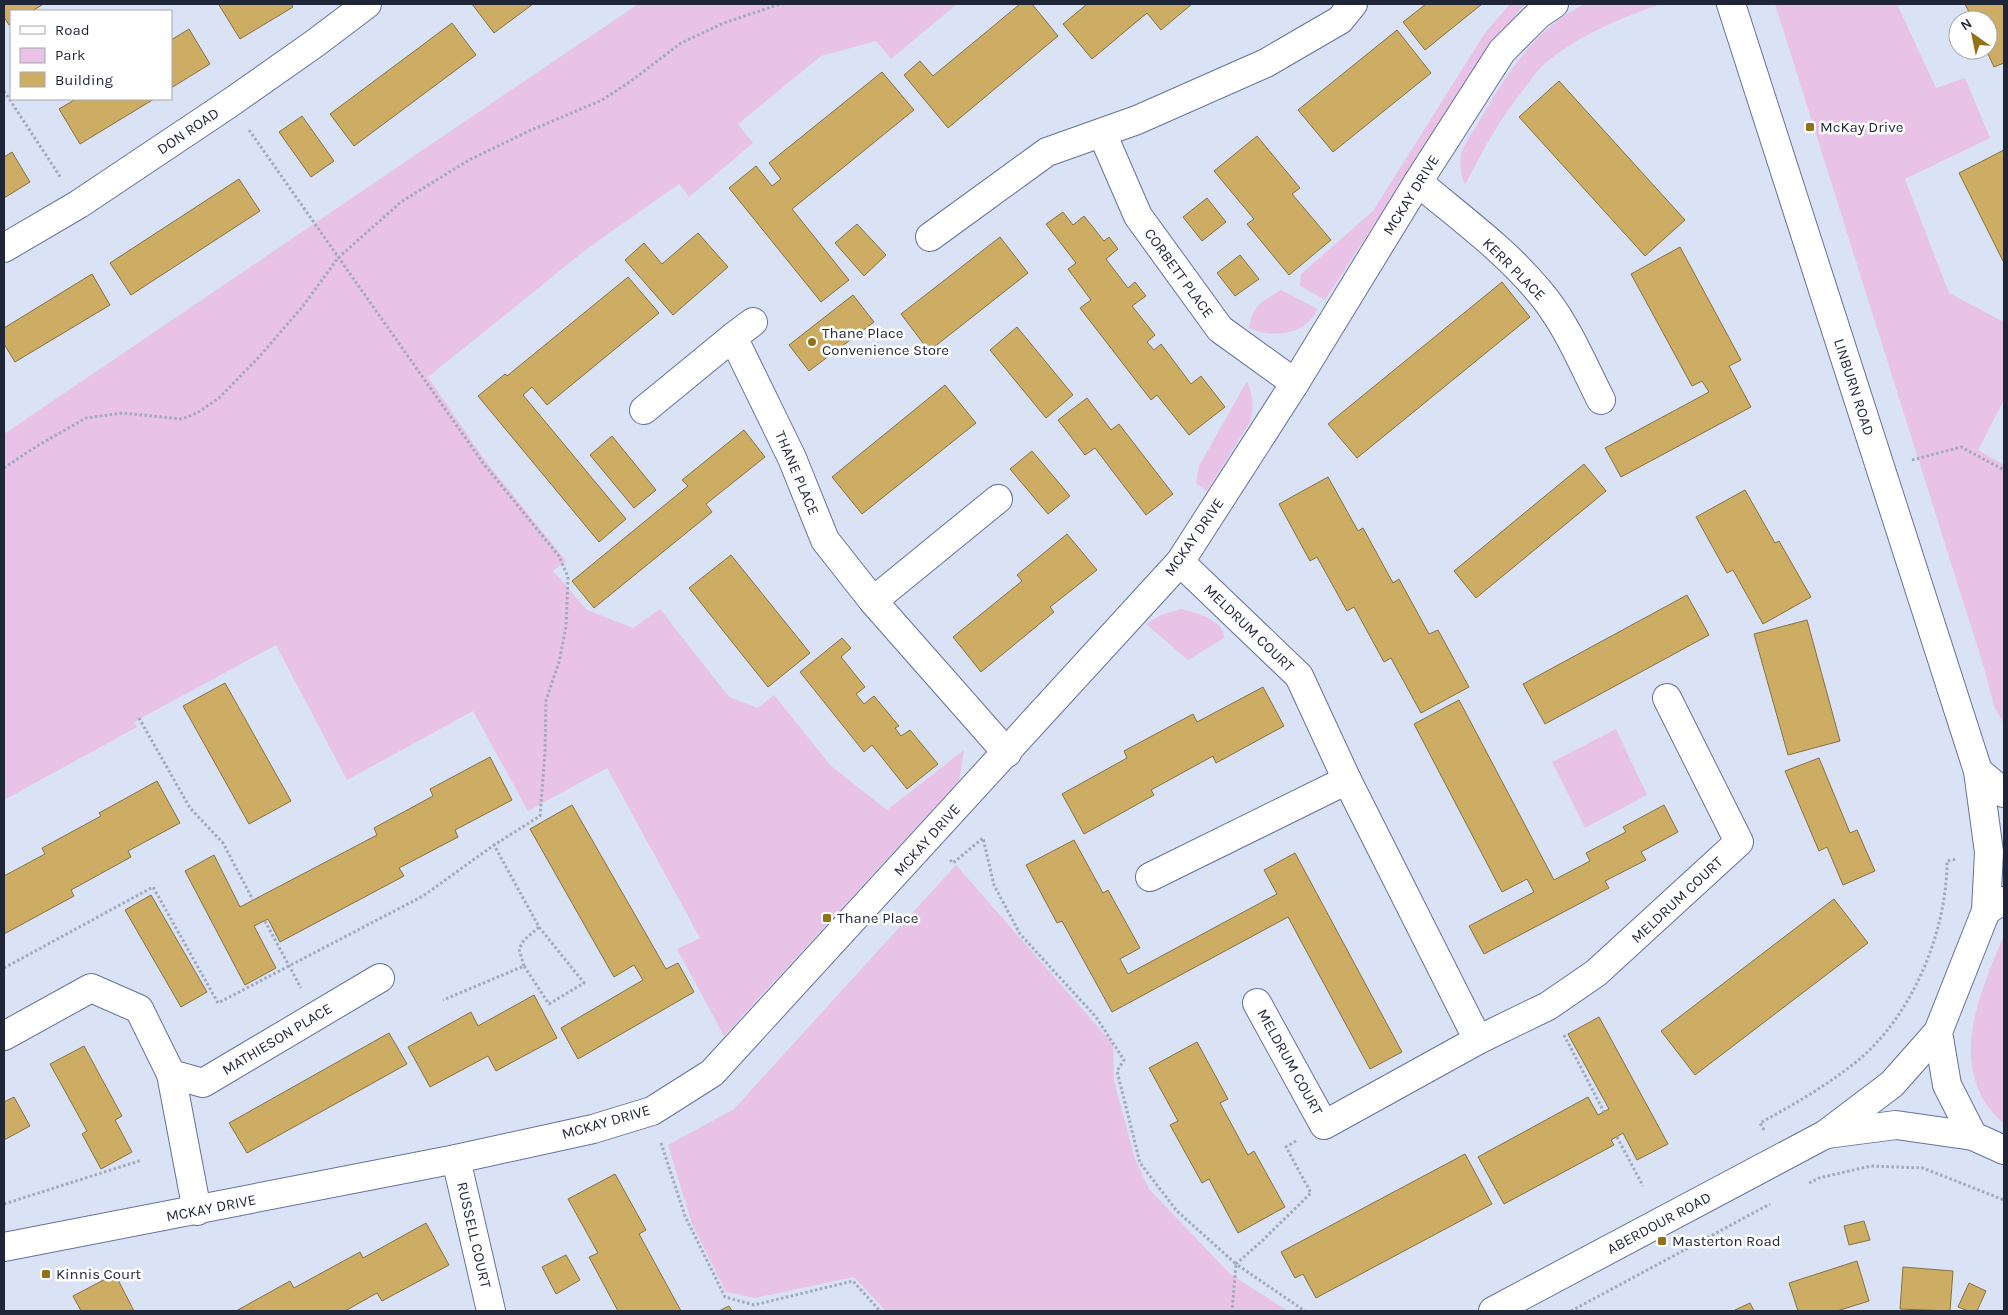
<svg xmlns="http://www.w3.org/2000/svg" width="2008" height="1315" font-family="Karla,sans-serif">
<rect width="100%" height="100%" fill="#dae2f6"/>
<!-- green -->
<g fill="#e9c3e7">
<polygon points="638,4 957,4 891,59 876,41 821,56 738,124 753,143 689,197 679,184 588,248 428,377 484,459 566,561 553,571 587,610 633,628 660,609 729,697 758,708 774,695 831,766 887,810 964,750 959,781 724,1036 677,949 700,938 607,768 528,811 473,711 347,780 276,645 134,722 137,727 4,800 4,434"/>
<polygon points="1510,4 1525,4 1489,47 1325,300 1300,286 1301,274 1373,211 1485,33"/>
<path d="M1585 4H1661C1619 19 1576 36 1542 66 1537 71 1532 78 1528 84 1502 115 1483 149 1465 185 1461 175 1459 165 1461 155 1463 145 1472 133 1477 125 1503 79 1535 27 1585 4Z"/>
<polygon points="1775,4 1897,4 1936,88 1965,78 1990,138 1905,179 1949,293 2004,322 2004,400 1978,450 2004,465 2004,724 1994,706 1985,671"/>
<path d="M1281 290 1318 309C1306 335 1272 339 1249 328 1253 304 1262 302 1281 290Z"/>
<path d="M1247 381C1253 394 1254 408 1250 422L1207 491 1196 483 1199 466Z"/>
<path d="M1181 609C1194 612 1225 620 1224 638L1188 660 1146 624 1161 615Z"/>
<polygon points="1616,729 1647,795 1585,828 1552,762"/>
<polygon points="956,865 1113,1044 1114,1080 1135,1159 1149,1189 1230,1274 1288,1311 886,1311 854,1277 755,1298 726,1292 692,1224 668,1145 734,1109"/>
<path d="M2004 935V1124C1999 1119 1993 1113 1988 1107 1951 1053 1982 989 2004 935Z"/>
</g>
<!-- building -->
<g fill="#ccad63" stroke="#867141">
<polygon points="4,4 41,4 42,5 32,11 11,11 11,24 9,25 4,17"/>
<polygon points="222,4 291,4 293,7 240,39 219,5"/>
<polygon points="472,4 533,4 494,33"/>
<polygon points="1020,4 1032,4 1058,36 948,128 904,75 920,61 933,76"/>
<polygon points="1087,4 1192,4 1161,30 1147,13 1092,59 1063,24"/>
<polygon points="1426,4 1482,4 1425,50 1403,22"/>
<polygon points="1965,4 2004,4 2004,63 1994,67 1986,50 1988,50 1988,20 1973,20"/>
<polygon points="452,23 476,55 354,146 330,114"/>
<polygon points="189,29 210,64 171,88 171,40"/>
<polygon points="1397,30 1431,73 1333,152 1298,110"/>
<polygon points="882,72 914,110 792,209 849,280 821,302 729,188 756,166 772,186 781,179 769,163"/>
<polygon points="1559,81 1685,220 1645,256 1519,117"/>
<polygon points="76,99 154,99 80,144 59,109"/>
<polygon points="302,116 334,161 311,177 279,132"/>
<polygon points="1257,136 1300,188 1292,194 1331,240 1289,275 1247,224 1254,219 1214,171"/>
<polygon points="2004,150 2004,263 1959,173"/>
<polygon points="12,152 30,182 4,198 4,157"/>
<polygon points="239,179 260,211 131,295 110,263"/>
<polygon points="1207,198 1226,222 1202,241 1183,217"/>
<polygon points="1063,212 1073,225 1084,216 1104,241 1109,237 1118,249 1106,259 1128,288 1135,282 1146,296 1132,306 1155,335 1147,342 1154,350 1161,344 1191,384 1201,376 1225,407 1189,435 1157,395 1151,400 1080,308 1091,300 1068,269 1076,263 1046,224"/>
<polygon points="857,224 886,255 864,276 835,243"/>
<polygon points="698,233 728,267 673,315 625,260 644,243 662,264"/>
<polygon points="1000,237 1028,273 929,351 901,314"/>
<polygon points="1680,247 1741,360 1729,366 1751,407 1621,477 1605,448 1709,392 1702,381 1692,386 1631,274"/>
<polygon points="1240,255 1259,279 1235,296 1217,273"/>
<polygon points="92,274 110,305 15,362 4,344 4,328"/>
<polygon points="628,277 659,313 547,405 532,387 523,395 626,519 599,542 478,396 505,374 507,376"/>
<polygon points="1502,282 1530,317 1357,458 1328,424"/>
<polygon points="853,295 874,322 809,371 789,345"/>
<polygon points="1017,327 1073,395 1046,418 990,350"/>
<polygon points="945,385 976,423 862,514 832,477"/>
<polygon points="1087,398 1111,430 1119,424 1173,494 1146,515 1095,448 1085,455 1058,420"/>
<polygon points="744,430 765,457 706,504 712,512 594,608 572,581 688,486 682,480"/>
<polygon points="612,436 656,490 634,508 590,455"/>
<polygon points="1032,451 1070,496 1048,514 1010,469"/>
<polygon points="1584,464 1606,491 1476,598 1454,571"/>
<polygon points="1328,477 1358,531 1363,528 1393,583 1399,579 1429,634 1438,630 1469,687 1421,713 1391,658 1384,662 1354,607 1347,611 1317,557 1310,561 1279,504"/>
<polygon points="1745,490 1775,543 1779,541 1811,597 1763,624 1733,570 1727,573 1696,517"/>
<polygon points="1067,534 1097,570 1050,607 1054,612 981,672 953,637 1022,581 1017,575"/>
<polygon points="731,555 810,653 768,687 689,588"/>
<polygon points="1687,595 1709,635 1545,724 1523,684"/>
<polygon points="1807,620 1840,741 1788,755 1754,634"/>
<polygon points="842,638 851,648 841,657 865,687 856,694 864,704 874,696 899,726 895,728 901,736 910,730 938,764 907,789 872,745 864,752 800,672"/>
<polygon points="225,683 291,801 249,824 183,706"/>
<polygon points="1263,687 1284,726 1216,763 1213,756 1151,790 1154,795 1084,834 1062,794 1127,758 1124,751 1193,714 1197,722"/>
<polygon points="1459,700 1554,880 1590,861 1586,853 1626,832 1623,827 1664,805 1678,832 1641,852 1646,860 1605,881 1609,888 1484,954 1469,926 1534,892 1527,879 1502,892 1414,724"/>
<polygon points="490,757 512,800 455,830 458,837 399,868 404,876 280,942 268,919 254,926 276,968 245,985 185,871 214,855 240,907 377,835 374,828 433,796 430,789"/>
<polygon points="1819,758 1850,833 1857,830 1875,871 1843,885 1827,847 1819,851 1785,771"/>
<polygon points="157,781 180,823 128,851 131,857 71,890 74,896 4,934 4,876 45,854 42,848 101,816 99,813"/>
<polygon points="572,805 666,969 678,963 694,992 578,1059 561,1028 643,980 634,965 614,977 530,829"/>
<polygon points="1074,840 1103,893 1108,890 1140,948 1120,959 1128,974 1277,894 1264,870 1295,853 1402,1052 1370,1069 1288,917 1112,1012 1062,921 1057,923 1026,865"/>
<polygon points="151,895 207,992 181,1007 125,910"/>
<polygon points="1834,899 1868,943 1695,1075 1661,1031"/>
<polygon points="534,995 557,1038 496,1071 488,1056 430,1087 408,1047 471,1012 478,1026"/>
<polygon points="1599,1017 1668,1144 1637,1160 1623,1133 1611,1140 1614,1145 1504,1204 1478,1157 1588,1097 1598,1115 1609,1109 1568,1034"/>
<polygon points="389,1033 407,1064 247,1153 229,1123"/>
<polygon points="1197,1042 1228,1099 1220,1103 1248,1155 1254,1151 1285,1207 1238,1233 1209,1179 1202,1183 1170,1125 1178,1121 1149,1068"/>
<polygon points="84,1046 122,1116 115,1120 132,1152 101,1169 82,1134 87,1131 50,1064"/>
<polygon points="14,1097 30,1126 4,1140 4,1102"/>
<polygon points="1465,1154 1492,1204 1316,1298 1303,1274 1295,1278 1281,1252"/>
<polygon points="615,1174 646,1230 639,1234 681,1311 618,1311 589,1257 598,1253 568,1199"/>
<polygon points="1864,1221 1870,1240 1849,1245 1844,1226"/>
<polygon points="426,1223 449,1265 382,1301 377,1293 345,1311 236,1311 290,1281 294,1288 360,1252 363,1258"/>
<polygon points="566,1255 580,1280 556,1294 542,1267"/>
<polygon points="1857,1261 1869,1301 1837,1311 1798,1311 1789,1283"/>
<polygon points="1903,1267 1953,1271 1950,1311 1900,1309"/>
<polygon points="115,1274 134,1311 81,1311 73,1296"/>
<polygon points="1969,1283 1986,1291 1977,1311 1968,1311 1958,1307"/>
<polygon points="1750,1303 1754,1311 1733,1311"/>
<polygon points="729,1306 732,1311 719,1311"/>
</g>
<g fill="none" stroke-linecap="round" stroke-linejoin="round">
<defs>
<g id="street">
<polyline points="1102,133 1138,216 1220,329 1295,383"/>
<path d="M1418 182C1459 217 1504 249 1538 290 1566 322 1582 363 1601 400"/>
<polyline points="930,237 1047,152 1137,120 1266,63 1340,20 1353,4"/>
<polyline points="4,248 79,204 230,103 314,44 367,4"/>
<polyline points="753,322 733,337 792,458 825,540 873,601 1007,753"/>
<polyline points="644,410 733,337"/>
<polyline points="1180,562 1299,676 1347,780 1478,1040"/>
<polyline points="873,601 998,499"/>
<polyline points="1150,877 1347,780"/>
<polyline points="1257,1003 1324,1125 1478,1040 1548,1006 1596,973 1739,842 1667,698"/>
<polyline points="4,1036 91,988 139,1009 171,1074 203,1083 380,978"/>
<polyline points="171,1074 197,1211"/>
<polyline points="456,1159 491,1311"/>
<polyline points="4,1247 456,1159 593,1129 652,1111 712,1073 1180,562 1295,383 1418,182 1502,51 1538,15 1554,4"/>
</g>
<g id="secondary">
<polyline points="1731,4 1978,771 1989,852 1986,911"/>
<polyline points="1978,771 2004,793"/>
<polyline points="1827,1134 1896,1125 1973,1136 2004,1150"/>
<polyline points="1973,1136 1947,1085 1938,1032 1986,911 2001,901"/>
<polyline points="1493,1311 1826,1134 1892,1084 1938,1032"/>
</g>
</defs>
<!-- street casing -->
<use href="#street" stroke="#62739f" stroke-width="30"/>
<!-- secondary casing -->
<use href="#secondary" stroke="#62739f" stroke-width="30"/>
<!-- path -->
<g stroke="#a1a9bc" stroke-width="3" stroke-dasharray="2.5 2.5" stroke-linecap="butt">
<polyline points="4,91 61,178"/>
<polyline points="249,130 483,463 559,556 568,577 566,627 559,662 546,700 545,753 540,816 494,845"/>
<polyline points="1912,460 1961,447 2004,470"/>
<polyline points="4,468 37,446 86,418 123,413 182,419 197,413 219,398 259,357 303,306 338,258 401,202 469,160 529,131 602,100 631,81 681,43 724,23 780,4"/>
<polyline points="139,718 190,808 223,843 253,900"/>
<polyline points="950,860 953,863 983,838 994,885 1020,934 1096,1017 1124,1060 1117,1071 1140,1163 1177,1211 1236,1264 1232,1311"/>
<polyline points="265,921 301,988"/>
<polyline points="524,966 519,949 524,940 539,927"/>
<polyline points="4,968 153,887 218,1003 423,896 494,845 539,927 584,983 549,1004 524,966 443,1000"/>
<polyline points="1564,1035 1604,1112"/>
<path d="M1764 1130 1760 1123C1793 1105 1826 1086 1856 1062 1912 1017 1947 932 1947 861L1957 859"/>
<polyline points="1617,1137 1643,1186"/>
<polyline points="1296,1141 1286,1147 1311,1193 1263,1240 1236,1264 1305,1311"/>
<polyline points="661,1143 685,1216 725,1297 754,1305 853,1281 880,1311"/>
<polyline points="1809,1183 1819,1178 1871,1166 1923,1168 2004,1200"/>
<polyline points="4,1204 142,1160"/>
<polyline points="1571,1311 1770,1204"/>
</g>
<!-- street -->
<use href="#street" stroke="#fff" stroke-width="28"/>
<!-- secondary -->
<use href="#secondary" stroke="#fff" stroke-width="28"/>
</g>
<!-- markers -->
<g fill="#917218" stroke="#fff" stroke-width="2">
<rect x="1805" y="122" width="10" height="10" rx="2.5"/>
<circle cx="812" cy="342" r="5"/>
<rect x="822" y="913" width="10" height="10" rx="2.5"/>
<rect x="1657" y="1236" width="10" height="10" rx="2.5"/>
<rect x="41" y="1269" width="10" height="10" rx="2.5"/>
</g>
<g text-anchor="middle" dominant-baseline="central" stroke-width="5" stroke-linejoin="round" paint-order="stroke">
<!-- poi labels -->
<g font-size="15" fill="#1f2638" stroke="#fff" text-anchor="start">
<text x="1820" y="127">McKay Drive</text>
<text x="822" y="333">Thane Place<tspan x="822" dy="17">Convenience Store</tspan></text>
<text x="837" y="918">Thane Place</text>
<text x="1672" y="1241">Masterton Road</text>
<text x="56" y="1274">Kinnis Court</text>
</g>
<!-- street labels -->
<g font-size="15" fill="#1f2638" stroke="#fff">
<text transform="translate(188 131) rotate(-34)">DON ROAD</text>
<text transform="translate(1411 195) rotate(-58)">MCKAY DRIVE</text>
<text transform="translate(1514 269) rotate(45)">KERR PLACE</text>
<text transform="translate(1179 273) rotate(54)">CORBETT PLACE</text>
<text transform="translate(1854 387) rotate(72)">LINBURN ROAD</text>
<text transform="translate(797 473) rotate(67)">THANE PLACE</text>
<text transform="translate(1194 537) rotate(-55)">MCKAY DRIVE</text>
<text transform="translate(1249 628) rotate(44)">MELDRUM COURT</text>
<text transform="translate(927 840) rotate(-48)">MCKAY DRIVE</text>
<text transform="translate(1677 900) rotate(-43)">MELDRUM COURT</text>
<text transform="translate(277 1039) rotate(-31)">MATHIESON PLACE</text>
<text transform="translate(1290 1062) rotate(61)">MELDRUM COURT</text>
<text transform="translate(606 1122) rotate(-16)">MCKAY DRIVE</text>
<text transform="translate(211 1208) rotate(-11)">MCKAY DRIVE</text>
<text transform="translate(1659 1223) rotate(-28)">ABERDOUR ROAD</text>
<text transform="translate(474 1235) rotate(77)">RUSSELL COURT</text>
</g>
</g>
<!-- border -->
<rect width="2008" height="1315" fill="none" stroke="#1f2638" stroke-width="10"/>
<!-- legend -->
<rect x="10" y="10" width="162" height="90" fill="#ffffff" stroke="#a5a8af"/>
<rect x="20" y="26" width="25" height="8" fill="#ffffff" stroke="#a5a8af"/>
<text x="55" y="35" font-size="15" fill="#1f2638">Road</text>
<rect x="20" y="48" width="25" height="15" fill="#e9c3e7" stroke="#a5a8af"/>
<text x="55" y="60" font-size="15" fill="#1f2638">Park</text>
<rect x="20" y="72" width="25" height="15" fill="#ccad63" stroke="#a5a8af"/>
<text x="55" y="85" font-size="15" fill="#1f2638">Building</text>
<!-- north arrow -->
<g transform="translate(1973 35) rotate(327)"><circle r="24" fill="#ffffff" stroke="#a5a8af"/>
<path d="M0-4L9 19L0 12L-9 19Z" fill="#917218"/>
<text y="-8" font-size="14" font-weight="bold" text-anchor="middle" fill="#1f2638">N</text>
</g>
</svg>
